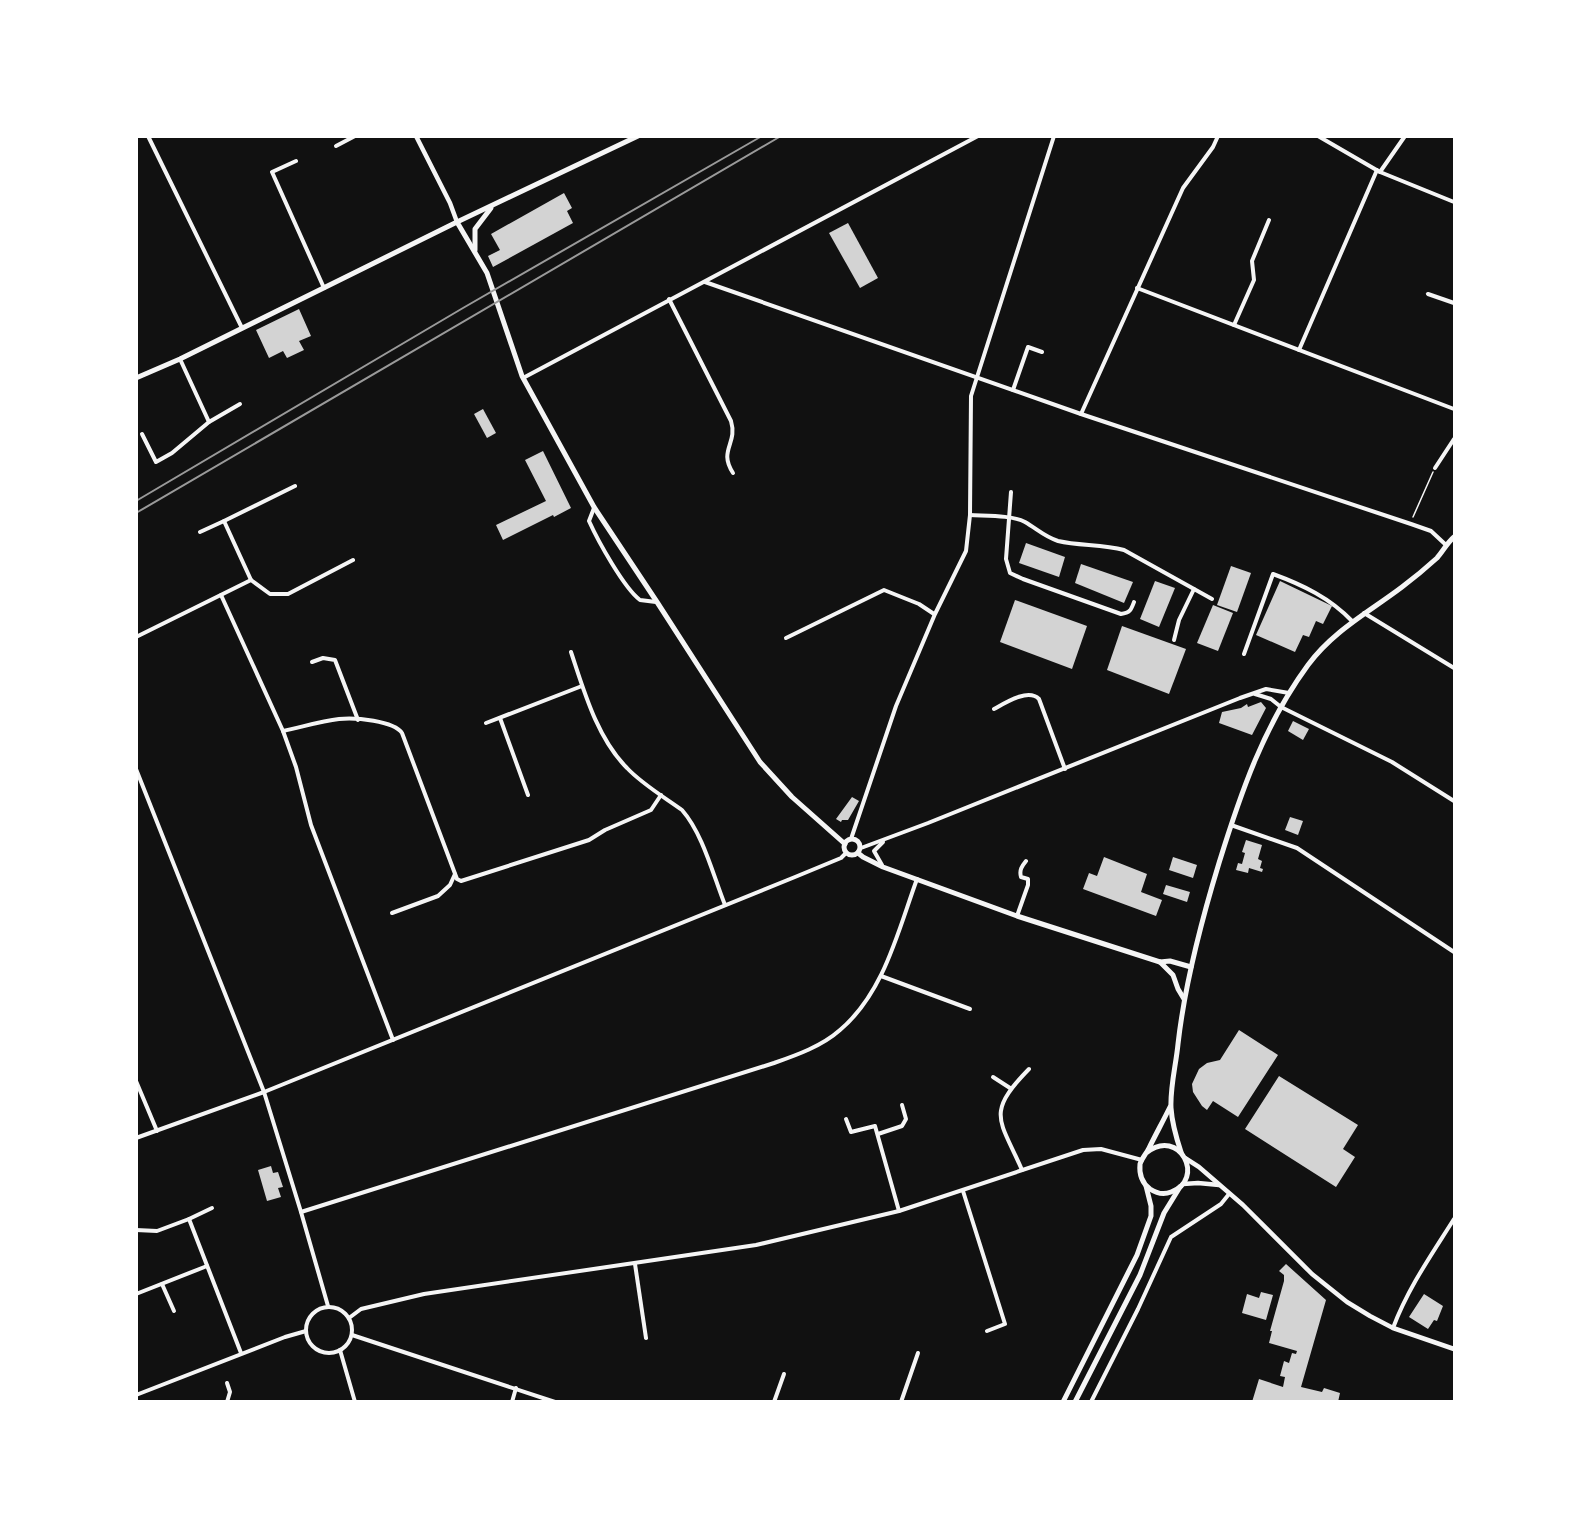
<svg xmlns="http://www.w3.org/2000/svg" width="1591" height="1538" font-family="'Work Sans',sans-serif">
<rect width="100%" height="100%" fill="#111"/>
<!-- building -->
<g fill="#d3d3d3">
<polygon points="564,193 572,208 567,211 573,223 493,267 488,256 500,250 491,234"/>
<polygon points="848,223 878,278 860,288 829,233"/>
<polygon points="299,309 311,336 299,341 304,350 287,358 283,351 269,358 256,330"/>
<polygon points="483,409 496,433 487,438 474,414"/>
<polygon points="543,451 571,508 554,517 553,515 503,540 496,525 546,501 525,460"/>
<polygon points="1026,543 1065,557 1059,577 1019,563"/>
<polygon points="1081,564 1133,582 1124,603 1075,583"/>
<polygon points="1231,566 1251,573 1237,612 1217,605"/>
<polygon points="1155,581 1175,588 1159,627 1140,619"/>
<polygon points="1280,581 1332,606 1323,624 1316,621 1309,637 1303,635 1295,652 1256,635"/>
<polygon points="1015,600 1087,626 1072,669 1000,642"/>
<polygon points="1213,605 1233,613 1218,651 1197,643"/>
<polygon points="1122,626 1186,649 1169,694 1107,670"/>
<polygon points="1261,702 1266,708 1252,735 1219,723 1222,712 1241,708 1247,704 1248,707"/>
<polygon points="1293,721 1309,729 1303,740 1288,731"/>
<polygon points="852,797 859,801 848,820 842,820 841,822 836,819"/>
<polygon points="1290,817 1303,821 1298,835 1285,830"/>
<polygon points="1246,840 1262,845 1258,859 1262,861 1260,868 1263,869 1262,872 1249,868 1248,873 1236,870 1238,863 1242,864 1245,853 1242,852"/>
<polygon points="1104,857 1147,874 1141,892 1162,900 1156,916 1083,889 1089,873 1097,876"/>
<polygon points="1173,857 1197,865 1193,878 1169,870"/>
<polygon points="1166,885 1190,892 1187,902 1163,894"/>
<polygon points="1239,1030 1278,1055 1238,1117 1213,1101 1207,1110 1202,1106 1193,1092 1192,1084 1199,1069 1207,1063 1220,1060"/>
<polygon points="1279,1076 1358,1125 1343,1149 1355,1157 1336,1187 1245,1129"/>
<polygon points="271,1166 273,1173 278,1172 283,1187 278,1188 281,1197 267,1201 258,1170"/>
<polygon points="1286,1264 1326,1300 1301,1387 1322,1392 1324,1388 1340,1393 1338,1402 1252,1402 1259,1379 1283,1387 1285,1377 1280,1376 1284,1361 1289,1363 1292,1353 1296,1354 1297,1351 1269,1343 1272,1331 1270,1331 1284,1281 1284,1275 1279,1271"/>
<polygon points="1261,1292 1273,1295 1266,1320 1242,1313 1247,1294 1259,1298"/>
<polygon points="1424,1294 1443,1306 1437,1321 1434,1320 1428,1329 1409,1317"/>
</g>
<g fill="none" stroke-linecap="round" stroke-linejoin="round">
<!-- path -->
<polyline stroke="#f5f5f5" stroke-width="1.5" points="1413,517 1433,472"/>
<!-- minor -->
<g stroke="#f5f5f5" stroke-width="4">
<polyline points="148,136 242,328"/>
<polyline points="1318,136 1380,172 1454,202"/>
<polyline points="336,146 355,136"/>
<polyline points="296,161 272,172 324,288"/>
<polyline points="1380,172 1405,136"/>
<polyline points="705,282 1081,414 1411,524 1431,531 1446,545"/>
<polyline points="1137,288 1454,409"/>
<polyline points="1428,294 1454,303"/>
<path d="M669 299 731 421C738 444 718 450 733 473"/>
<polyline points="1234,325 1254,280 1252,261 1269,220"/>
<polyline points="1299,350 1377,170"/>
<polyline points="180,359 209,422"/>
<polyline points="523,378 978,136"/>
<polyline points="1013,390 1028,347 1042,352"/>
<polyline points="1081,414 1183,188 1213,147 1218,136"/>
<polyline points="142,434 156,462 172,453 209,422 240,404"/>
<polyline points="1435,468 1454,439"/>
<path d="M1011 492 1006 559 1010 573 1023 579 1121 614C1130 613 1131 610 1134 602"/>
<path d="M594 508 589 521C598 541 624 588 640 600L656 602"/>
<path d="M970 515C985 516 1012 515 1025 522 1037 529 1045 537 1058 541 1080 546 1102 544 1124 550L1212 599"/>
<polyline points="224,521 295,486"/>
<polyline points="200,532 224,521 251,580 270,594 288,594 353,560"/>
<polyline points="221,595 283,731 296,767 311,825 393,1040"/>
<polyline points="1364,613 1454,668"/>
<polyline points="136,637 251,580"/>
<polyline points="786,638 884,590 919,604 934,614"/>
<polyline points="1174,640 1179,620 1194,589"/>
<path d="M571 652C584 691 597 738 627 768 642 784 664 797 682 810 703 834 713 875 725 905"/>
<path d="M1244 654 1273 574C1303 585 1330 598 1352 621"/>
<polyline points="312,662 323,658 335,660 358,720"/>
<polyline points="1255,694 1271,699 1281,707 1392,762 1454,801"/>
<path d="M994 709C1005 703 1028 688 1039 699L1065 769"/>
<polyline points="500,718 528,795"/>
<polyline points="486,723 582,686"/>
<path d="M283 731C302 727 321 721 339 719 355 717 394 721 402 733L457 879 461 881 589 840 605 830 651 810 661 795"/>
<polyline points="136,769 264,1092 301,1212 328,1306"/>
<polyline points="1231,825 1297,848 1454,952"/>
<polyline points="851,839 896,706 935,614 966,551 970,515 971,396 1054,136"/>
<polyline points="861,848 928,823 1240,698 1266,689 1289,693"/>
<polyline points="882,865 874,851 883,842"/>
<polyline points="392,913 438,896 450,885 455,874"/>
<path d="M1017 916 1028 885V879L1021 877C1019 870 1022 866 1026 861"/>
<polyline points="881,976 970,1009"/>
<polyline points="993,1077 1010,1088"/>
<polyline points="136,1081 157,1131"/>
<polyline points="846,1119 851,1132 875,1126 899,1211"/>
<polyline points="878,1134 902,1126 906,1119 902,1105"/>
<polyline points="136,1138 264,1092 795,877 841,858 846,853"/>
<path d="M1022 1170C1000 1119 985 1114 1029 1069"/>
<polyline points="963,1191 1005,1324 987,1331"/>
<path d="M301 1212 774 1063C797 1055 822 1046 840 1030 884 993 898 931 917 879"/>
<polyline points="189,1219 212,1208"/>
<polyline points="136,1230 157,1231 189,1219 241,1353"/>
<polyline points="635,1264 646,1338"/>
<polyline points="162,1284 174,1311"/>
<polyline points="136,1294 207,1266"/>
<circle cx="329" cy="1330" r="23"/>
<polyline points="349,1318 361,1309 424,1294 756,1245 899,1211 1083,1150 1101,1149 1142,1160"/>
<path d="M1393 1328C1408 1288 1432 1254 1454 1219"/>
<polyline points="352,1335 555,1402"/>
<polyline points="340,1350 355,1402"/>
<polyline points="227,1383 230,1392 227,1402"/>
<polyline points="136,1395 285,1337 306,1331"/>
<polyline points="512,1402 516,1388"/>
<polyline points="774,1402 784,1374"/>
<polyline points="901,1402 918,1353"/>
<polyline points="1091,1402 1138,1309 1171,1237 1221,1204 1229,1194"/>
</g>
<!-- tertiary -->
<g stroke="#f5f5f5" stroke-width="4.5">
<polyline points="416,136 450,203 457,222"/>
<polyline points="1185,1158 1199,1167 1243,1205 1312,1274 1347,1302 1370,1316 1393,1328 1454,1349"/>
<polyline points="1183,1184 1198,1183 1219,1185"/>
</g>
<!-- secondary -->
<polyline stroke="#f5f5f5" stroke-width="5" points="136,378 180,359 457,222"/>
<!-- primary -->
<g stroke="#f5f5f5" stroke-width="5">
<polyline points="638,136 457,222 487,273 522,376 594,507 657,602 760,762 792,797 845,844"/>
<polyline points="475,250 475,229 491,208"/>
<circle cx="852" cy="847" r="8"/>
<polyline points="858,853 863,857 883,867 1017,916 1160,962 1170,961 1191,967"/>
<polyline points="1160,962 1173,975 1178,989 1184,999"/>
<path d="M1181 1152C1176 1137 1172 1123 1171 1108 1170 1087 1176 1065 1178 1044 1185 982 1201 922 1219 863 1241 792 1264 725 1308 665 1333 631 1369 612 1402 587 1414 578 1426 568 1437 558 1443 551 1447 543 1454 537"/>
<path d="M1146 1153C1180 1126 1206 1180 1171 1192 1164 1195 1156 1193 1150 1189 1142 1183 1139 1174 1140 1164 1142 1158 1146 1154 1149 1148 1156 1134 1163 1121 1170 1107"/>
<polyline points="1063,1402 1137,1255 1151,1216 1151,1206 1146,1186"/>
<polyline points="1075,1402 1140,1275 1164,1213 1180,1187"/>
</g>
<!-- rail -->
<g stroke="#9a9a9a" stroke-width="2">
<polyline points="136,501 463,308 762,136"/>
<polyline points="136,513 781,136"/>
</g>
</g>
<!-- border -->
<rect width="1591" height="1538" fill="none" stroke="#ffffff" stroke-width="276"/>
</svg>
